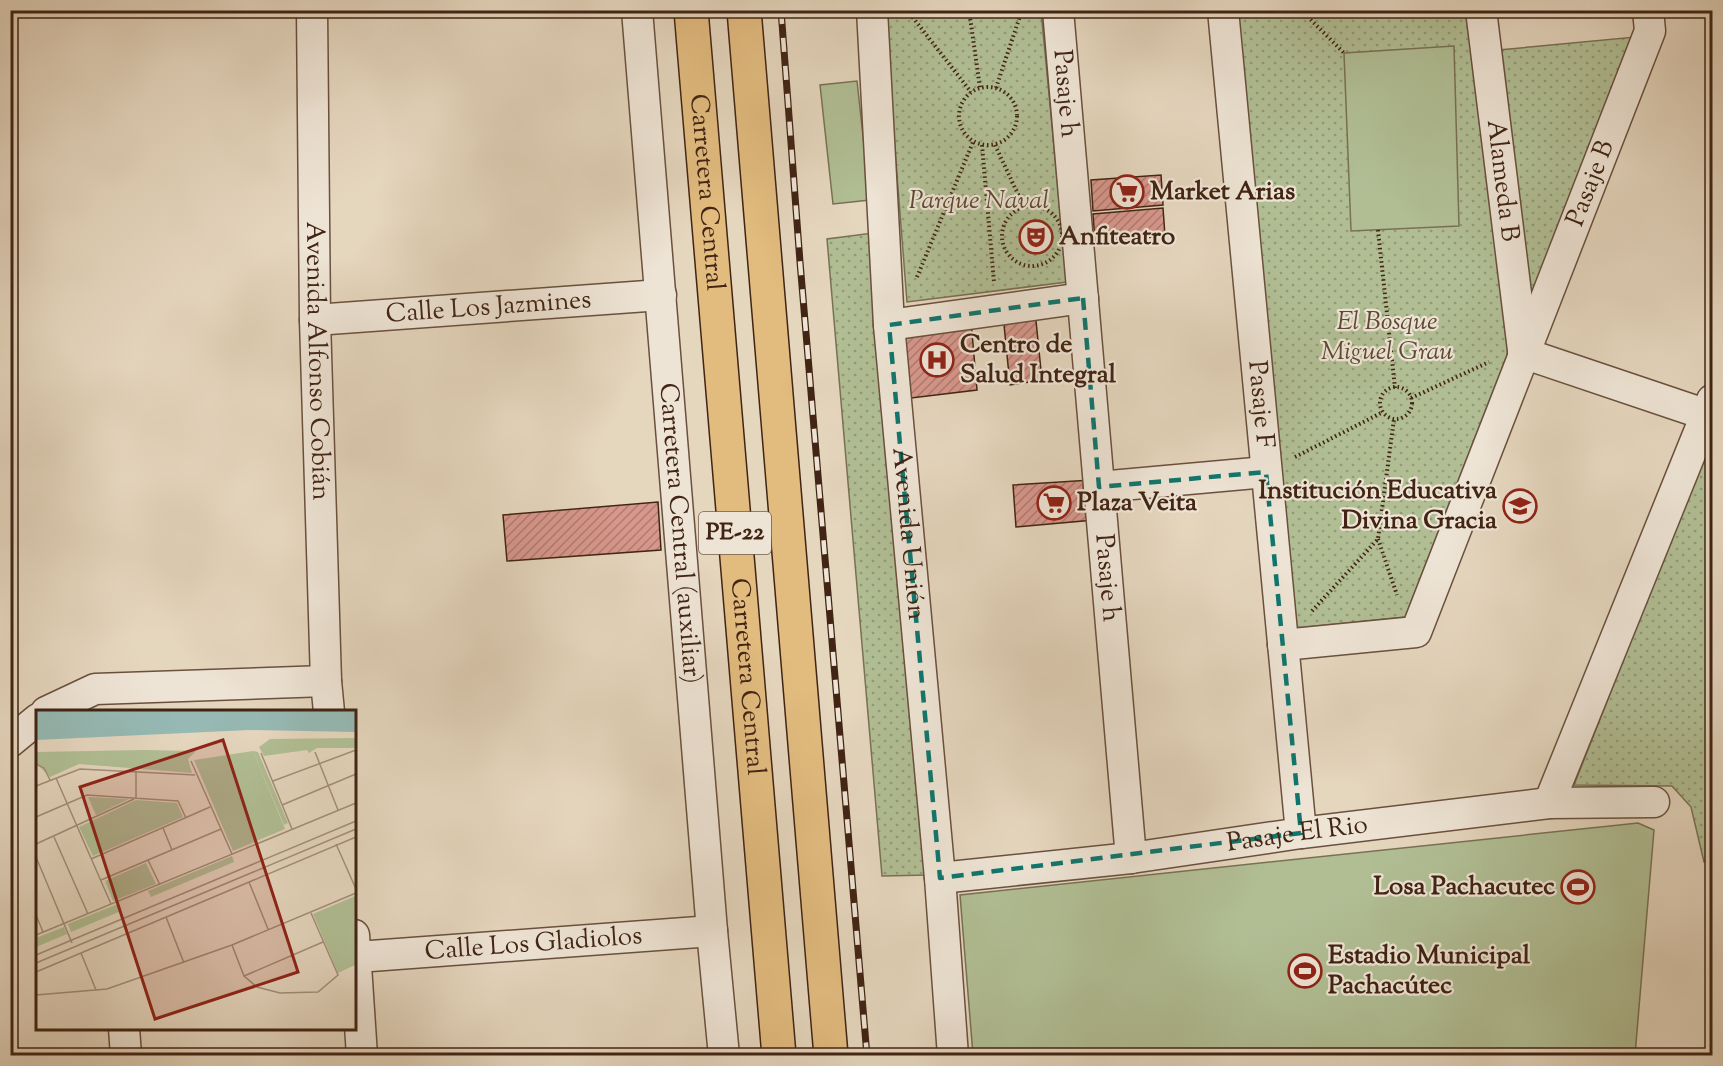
<svg xmlns="http://www.w3.org/2000/svg" width="1723" height="1066" font-family="'Sorts Mill Goudy',serif">
<defs>
<pattern id="park-dots" width="8" height="8" patternUnits="userSpaceOnUse" patternTransform="scale(1.5)"><rect width="8" height="8" fill="#b1be94"/><path d="M2 2h.1M6 6h.1" fill="none" stroke="#929a78" stroke-width="1.8" stroke-linecap="round"/></pattern>
<pattern id="building-hatch" width="6" height="6" patternUnits="userSpaceOnUse" patternTransform="scale(1.5)"><rect width="6" height="6" fill="#d7978c"/><path d="M-1 1l2-2M0 6l6-6M5 7l2-2" fill="none" stroke="#b07b71"/></pattern>
</defs>
<rect width="100%" height="100%" fill="#e5d6be"/>
<filter id="stains"><feTurbulence type="fractalNoise" baseFrequency=".00333" numOctaves="4"/><feColorMatrix values="0 0 0 0 .2 0 0 0 0 .09 0 0 0 0 .02 0 0 0 .5 -.17"/></filter>
<radialGradient id="worn" r=".72"><stop offset=".6" stop-color="#630" stop-opacity="0"/><stop offset="1" stop-color="#630" stop-opacity=".3"/></radialGradient>
<!-- park -->
<g fill="url(#park-dots)" stroke="#797154" stroke-width="1.5">
<polygon points="884,11 1041,11 1067,282 907,302"/>
<polygon points="1234,11 1467,11 1508,353 1405,617 1297,628"/>
<polygon points="1635,37 1530,311 1499,50"/>
<polygon points="873,233 929,875 882,876 827,239"/>
<polygon points="1712,435 1712,863 1704,862 1691,807 1672,786 1574,785"/>
</g>
<!-- pitch -->
<g fill="#b1be94" stroke="#797154" stroke-width="1.5">
<polygon points="1454,46 1459,226 1351,231 1344,53"/>
<polygon points="857,81 870,200 833,204 820,85"/>
<polygon points="1638,823 1654,830 1635,1055 973,1055 960,895"/>
</g>
<!-- building -->
<g fill="url(#building-hatch)" stroke="#412414" stroke-width="1.5">
<polygon points="1161,175 1163,205 1093,211 1091,180"/>
<polygon points="1163,208 1165,236 1095,242 1093,214"/>
<polygon points="1035,311 1042,380 1010,385 1003,315"/>
<polygon points="971,321 977,390 903,399 897,330"/>
<polygon points="1091,480 1094,520 1016,527 1013,485"/>
<polygon points="658,502 661,550 507,561 503,515"/>
</g>
<g fill="none" stroke-linecap="round" stroke-linejoin="round">
<defs>
<g id="minor">
<path id="s1" d="M312 10 315 320 326 681 329 712"/>
<path id="s2" d="M637 10 712 931 724 1056"/>
<path id="s3" d="M872 10 889 325 940 878 953 1056"/>
<path id="s4" d="M1058 10 1131 858"/>
<path id="s5" d="M1223 10 1301 833"/>
<path id="s6" d="M1481 10 1523 350"/>
<path id="s7" d="M315 320 661 295"/>
<polyline points="889,325 1083,298"/>
<polyline points="1523,353 1707,415"/>
<polyline points="1099,487 1266,472"/>
<path id="s8" d="M1283 645 1416 632 1650 31 1648 10"/>
<polyline points="46,712 95,689 326,681"/>
<polyline points="10,742 38,719"/>
<polyline points="1549,803 1712,400"/>
<path id="s9" d="M940 878 1131 858 1301 833 1549 803 1654 802"/>
<polyline points="354,935 362,1056"/>
<path id="s10" d="M357 957 712 931"/>
<polyline points="124,1028 126,1056"/>
</g>
<g id="trunk">
<path id="s11" d="M691 10 779 1056"/>
<polyline points="744,10 831,1056"/>
</g>
</defs>
<!-- minor casing -->
<use href="#minor" stroke="#6a503e" stroke-width="33"/>
<!-- trunk casing -->
<use href="#trunk" stroke="#412414" stroke-width="36"/>
<!-- path -->
<g stroke="#412414" stroke-width="4" stroke-dasharray="1.5 3" stroke-linecap="butt">
<polyline points="907,10 971,92"/>
<polyline points="969,10 980,88"/>
<polyline points="1301,10 1344,53"/>
<circle cx="988" cy="116" r="29"/>
<polyline points="996,88 1022,10"/>
<polyline points="982,145 994,282"/>
<polyline points="995,145 1024,207"/>
<circle cx="1032" cy="236" r="30"/>
<polyline points="1378,230 1395,388"/>
<polyline points="917,277 973,142"/>
<circle cx="1396" cy="403" r="16"/>
<polyline points="1411,398 1489,362"/>
<polyline points="1295,457 1383,412"/>
<polyline points="1378,539 1397,595"/>
<polyline points="1312,611 1378,539 1394,419"/>
</g>
<!-- minor -->
<use href="#minor" stroke="#eee4d5" stroke-width="30"/>
<!-- trunk -->
<use href="#trunk" stroke="#e2bb7f" stroke-width="33"/>
<defs>
<polyline id="rail" points="781,10 800,262 867,1056"/>
</defs>
<!-- rail casing -->
<use href="#rail" stroke="#412414" stroke-width="7"/>
<!-- rail -->
<use href="#rail" stroke="#eee4d5" stroke-width="4.5" stroke-dasharray="14" stroke-linecap="butt"/>
</g>
<!-- marked area -->
<path fill="none" stroke="#0f766e" stroke-width="4.5" stroke-dasharray="12 8" stroke-linejoin="round" d="M1083 298 1099 487 1266 472 1301 833 940 878 889 325Z"/>
<!-- icons -->
<defs>
<symbol id="supermarket-ring" viewBox="-11 -11 22 22"><circle r="9.5" fill="#eee4d5" stroke="#8f2418" stroke-width="1.5"/><path d="M-6-5.5h2.5l.6 2H6L4.5 2H-2.5L-4.4-4H-6ZM-1.5 3.2a1.3 1.3 0 1 0 .1 0ZM3 3.2a1.3 1.3 0 1 0 .1 0Z" fill="#8f2418"/></symbol>
<symbol id="theatre-ring" viewBox="-11 -11 22 22"><circle r="9.5" fill="#eee4d5" stroke="#8f2418" stroke-width="1.5"/><path d="M-5-5.5Q0-4 5-5.5V0Q5 5 0 6Q-5 5-5 0ZM-3.3-2.5H-1v1.5H-3.3ZM1-2.5H3.3v1.5H1ZM-2.8 1Q0 5.5 2.8 1Z" fill="#8f2418"/></symbol>
<symbol id="hospital-ring" viewBox="-11 -11 22 22"><circle r="9.5" fill="#eee4d5" stroke="#8f2418" stroke-width="1.5"/><path d="M-5-5h3v3.5h4V-5h3V5h-3V1.5h-4V5h-3Z" fill="#8f2418"/></symbol>
<symbol id="school-ring" viewBox="-11 -11 22 22"><circle r="9.5" fill="#eee4d5" stroke="#8f2418" stroke-width="1.5"/><path d="M0-5L7-2L0 1L-7-2ZM-4 1L0 2.5L4 1V4Q0 6-4 4Z" fill="#8f2418"/></symbol>
<symbol id="stadium-ring" viewBox="-11 -11 22 22"><circle r="9.5" fill="#eee4d5" stroke="#8f2418" stroke-width="1.5"/><path d="M0-5a6.5 5 0 1 0 0 10a6.5 5 0 1 0 0-10ZM-3.5-1.8h7v3.6h-7Z" fill="#8f2418"/></symbol>
</defs>
<g fill-rule="evenodd">
<use href="#supermarket-ring" x="1108" y="173" width="38" height="38"/>
<use href="#theatre-ring" x="1017" y="218" width="38" height="38"/>
<use href="#hospital-ring" x="918" y="341" width="38" height="38"/>
<use href="#supermarket-ring" x="1035" y="484" width="38" height="38"/>
<use href="#school-ring" x="1501" y="487" width="38" height="38"/>
<use href="#stadium-ring" x="1559" y="868" width="38" height="38"/>
<use href="#stadium-ring" x="1286" y="952" width="38" height="38"/>
</g>
<g text-anchor="middle" dominant-baseline="central" stroke-width="4.5" stroke-linejoin="round" paint-order="stroke">
<!-- shield labels -->
<rect fill="#eee4d5" stroke="#755e4e" stroke-width="1.5" x="699" y="512" width="72" height="42" rx="4.5"/>
<g font-size="24" font-weight="bold" fill="#412414">
<text x="735" y="533">PE-22</text>
</g>
<!-- street labels -->
<g font-size="26" fill="#412414" stroke="#eee4d5">
<text stroke="none"><textPath href="#s4" startOffset="84">Pasaje h</textPath></text>
<text stroke="none"><textPath href="#s6" startOffset="172">Alameda B</textPath></text>
<text stroke="none"><textPath href="#s8" startOffset="615">Pasaje B</textPath></text>
<text stroke="none"><textPath href="#s11" startOffset="183">Carretera Central</textPath></text>
<text stroke="none"><textPath href="#s7" startOffset="174">Calle Los Jazmines</textPath></text>
<text stroke="none"><textPath href="#s1" startOffset="351">Avenida Alfonso Cobián</textPath></text>
<text stroke="none"><textPath href="#s5" startOffset="396">Pasaje F</textPath></text>
<text stroke="none"><textPath href="#s2" startOffset="525">Carretera Central (auxiliar)</textPath></text>
<text stroke="none"><textPath href="#s3" startOffset="525">Avenida Unión</textPath></text>
<text stroke="none"><textPath href="#s4" startOffset="570">Pasaje h</textPath></text>
<text stroke="none"><textPath href="#s11" startOffset="669">Carretera Central</textPath></text>
<text stroke="none"><textPath href="#s9" startOffset="360">Pasaje El Rio</textPath></text>
<text stroke="none"><textPath href="#s10" startOffset="177">Calle Los Gladiolos</textPath></text>
</g>
<!-- poi labels -->
<g font-size="26" font-weight="bold" fill="#412414" stroke="#eee4d5" text-anchor="start">
<text x="1150" y="192">Market Arias</text>
<text x="1059" y="237">Anfiteatro</text>
<text x="960" y="345">Centro de<tspan x="960" dy="30">Salud Integral</tspan></text>
<text x="1497" y="491" text-anchor="end">Institución Educativa<tspan x="1497" dy="30">Divina Gracia</tspan></text>
<text x="1077" y="503">Plaza Veita</text>
<text x="1555" y="887" text-anchor="end">Losa Pachacutec</text>
<text x="1328" y="956">Estadio Municipal<tspan x="1328" dy="30">Pachacútec</tspan></text>
</g>
<!-- park labels -->
<g font-size="26" font-style="italic" fill="#5d4a34" stroke="#eee4d5">
<text x="979" y="201">Parque Naval</text>
<text x="1387" y="322">El Bosque<tspan x="1387" dy="30">Miguel Grau</tspan></text>
</g>
</g>
<!-- overview -->
<g transform="translate(36 710)">
<rect width="320" height="320" fill="#e5d6be"/>
<path d="M319 28V38H281L273 43 271 40 228 46 223 37 234 29ZM107 40 160 41 152 49 156 63 43 54 14 67 0 53V42ZM217 41 222 42 252 113 248 115ZM52 87 93 89 60 105ZM100 90 141 93 147 107 57 146 43 117ZM196 146 198 152 115 187 112 181ZM110 153 120 174 77 191 69 171ZM319 186V255L302 263 277 204ZM82 194 85 201 35 222 32 214ZM28 217 31 224 0 237V228Z" fill="#b1be94"/>
<path d="M217 41 249 119 197 141 158 50ZM85 103 91 117 67 126 61 111ZM298 245a8 8 0 1 1 16 0a8 8 0 1 1-16 0Z" fill="#b1be94"/>
<path d="M0 1H319V22L213 20 0 30Z" fill="#96b9b3"/>
<path fill="none" stroke="#a38f7a" stroke-width="1.5" d="M279 42 302 100M225 43 256 119M155 51 196 144M0 54 8 58 14 70M20 68 75 194M237 71 320 40M0 76 44 59 159 65M100 88V61M246 95 320 64M0 107 51 85 142 91 150 108M127 118 136 140M18 127 52 204M0 134 98 89M300 134 320 179M0 147 36 233M55 149 174 97M112 150 124 175M65 170 185 119M213 172 232 219M0 205 7 222M130 207 148 253M0 225 320 93M196 235 208 266 221 277 244 283 282 282 302 265 275 203M45 243 60 280M0 245 320 111M0 253 320 119M0 262 320 127M208 266 287 232M0 285 71 279 196 235 320 183"/>
<path fill="#8f2418" fill-opacity="0.15" stroke="#8f2418" stroke-width="3" d="M187 30 262 262 119 309 44 77Z"/>
<rect width="320" height="320" fill="none" stroke="#412414" stroke-width="3"/>
</g>
<!-- margin -->
<rect width="1723" height="1066" fill="none" stroke="#e5d6be" stroke-width="36"/>
<rect x="12" y="12" width="1699" height="1042" fill="none" stroke="#412414" stroke-width="3"/>
<rect x="18" y="18" width="1687" height="1030" fill="none" stroke="#412414" stroke-width="1.5"/>
<rect width="100%" height="100%" filter="url(#stains)"/>
<rect width="100%" height="100%" fill="url(#worn)"/>
</svg>
